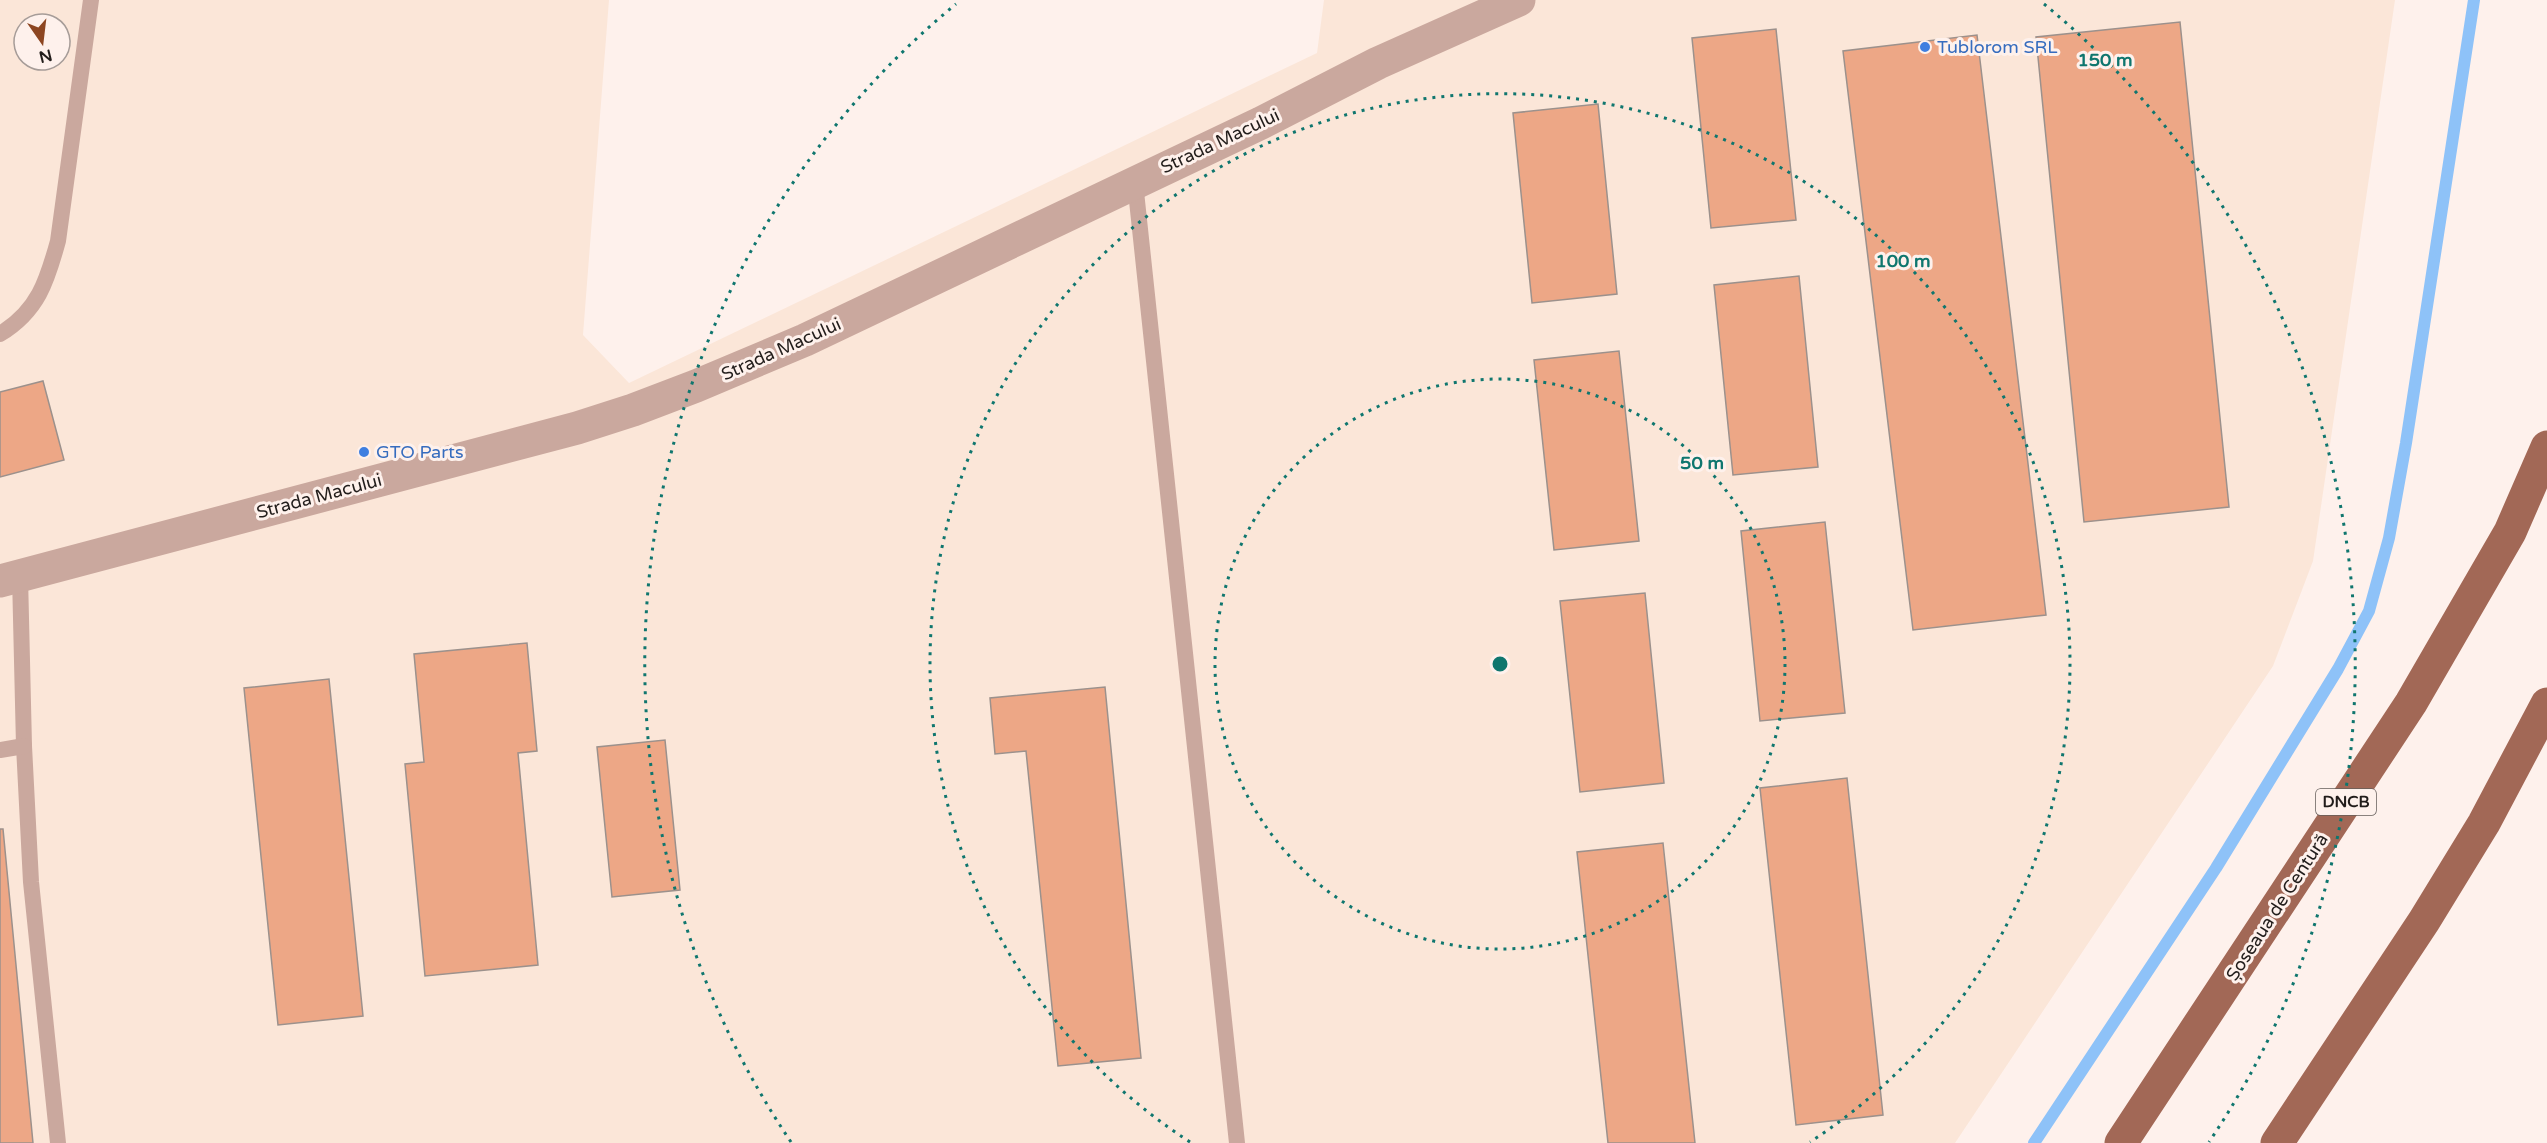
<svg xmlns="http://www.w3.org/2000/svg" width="2547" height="1143" font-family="'Varela Round',sans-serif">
<rect width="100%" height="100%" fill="#fef1ec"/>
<!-- industrial -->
<path fill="#fbe6d8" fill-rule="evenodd" d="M0 0H609L583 335 629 383 1317 53 1324 0H2395L2313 561 2273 666 1955 1143H0ZM24 24H60V60H24Z"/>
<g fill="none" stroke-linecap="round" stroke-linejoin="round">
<!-- stream -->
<polyline stroke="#8ec2f8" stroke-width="12" points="2034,1143 2216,868 2338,669 2369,611 2389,538 2406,443 2474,0"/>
</g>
<!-- building -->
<g fill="#eda786" stroke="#9c918c" stroke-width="1.5">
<polygon points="2180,22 2229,507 2084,522 2036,37"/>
<polygon points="1776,29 1796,220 1711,228 1692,38"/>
<polygon points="1977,35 2046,615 1913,630 1843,51"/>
<polygon points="1598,104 1617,294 1532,303 1513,113"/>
<polygon points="1799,276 1818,467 1733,475 1714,285"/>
<polygon points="1619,351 1639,541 1554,550 1534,360"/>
<polygon points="43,381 64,460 0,477 0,392"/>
<polygon points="1825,522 1845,713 1760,721 1741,531"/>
<polygon points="1645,593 1664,783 1580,792 1560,601"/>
<polygon points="527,643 537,751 518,753 538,965 425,976 405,764 424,762 414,654"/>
<polygon points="329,679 363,1016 278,1025 244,688"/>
<polygon points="1105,687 1141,1058 1058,1066 1026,751 995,754 990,698"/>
<polygon points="665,740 680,890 612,897 597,747"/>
<polygon points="1847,778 1883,1115 1796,1125 1760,788"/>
<polygon points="0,829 3,829 33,1143 0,1143"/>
<polygon points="1663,843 1695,1143 1608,1143 1577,852"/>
</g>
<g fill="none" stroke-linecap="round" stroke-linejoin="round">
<!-- service -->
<g stroke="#caa89e" stroke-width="16">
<polyline points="1135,182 1237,1143"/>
<path d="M0 334C38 311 47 281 58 241L91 0"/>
<polyline points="20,576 24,746 31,882 58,1143"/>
<polyline points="0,750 24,746"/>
</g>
<!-- minor -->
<polyline stroke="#caa89e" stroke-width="33" points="0,581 577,428 633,410 696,386 805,340 1261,123 1378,63 1519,0"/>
<!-- primary -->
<g stroke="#a26856" stroke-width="33">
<polyline points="2121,1143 2411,703 2510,532 2547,447"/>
<polyline points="2277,1143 2424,921 2484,823 2547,704"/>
</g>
</g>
<!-- distance rings -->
<g fill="none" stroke="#0f766e" stroke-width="3" stroke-dasharray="3 6">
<circle cx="1500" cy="664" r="285"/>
<path d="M1190 1142A570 570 0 1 1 1810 1142"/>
<path d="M791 1142A855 855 0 0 1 956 4M2044 4A855 855 0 0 1 2209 1142"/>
</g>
<!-- markers -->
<g fill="#3f7fe0" stroke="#fef1ec" stroke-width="2">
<circle cx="1925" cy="47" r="6"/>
<circle cx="364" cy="452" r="6"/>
</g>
<g text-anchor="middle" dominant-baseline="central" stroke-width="6" stroke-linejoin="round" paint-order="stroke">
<!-- shield labels -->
<rect fill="#fef1ec" stroke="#645d5a" stroke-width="1.5" x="2316" y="789" width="60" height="26" rx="4.5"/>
<g font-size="16" font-weight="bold" fill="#221d1b">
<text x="2346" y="802">DNCB</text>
</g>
<!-- shop labels -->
<g font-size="18" fill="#366cbe" stroke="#fef1ec" text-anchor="start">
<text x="1937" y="47">Tublorom SRL</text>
<text x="376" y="452">GTO Parts</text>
</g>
<!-- street labels -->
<g font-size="18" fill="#221d1b" stroke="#fef1ec">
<text transform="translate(1220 141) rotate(-25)">Strada Macului</text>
<text transform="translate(781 349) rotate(-24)">Strada Macului</text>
<text transform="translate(319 496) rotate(-15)">Strada Macului</text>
<text transform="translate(2277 907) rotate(-57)">Șoseaua de Centură</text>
</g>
</g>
<circle cx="1500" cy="664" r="9" fill="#0f766e" stroke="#fef1ec" stroke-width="3"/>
<g font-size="18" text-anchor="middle" font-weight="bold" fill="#0f766e" stroke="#fef1ec" stroke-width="6" stroke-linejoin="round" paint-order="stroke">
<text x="2105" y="66">150 m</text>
<text x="1903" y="267">100 m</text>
<text x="1702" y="469">50 m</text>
</g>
<!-- north arrow -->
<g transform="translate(42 42) rotate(166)"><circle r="28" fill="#fef1ec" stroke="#a69c98" stroke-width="1.5"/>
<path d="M0-4.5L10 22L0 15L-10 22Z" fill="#8d4621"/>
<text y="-9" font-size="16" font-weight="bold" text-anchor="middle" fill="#221d1b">N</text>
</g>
</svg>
